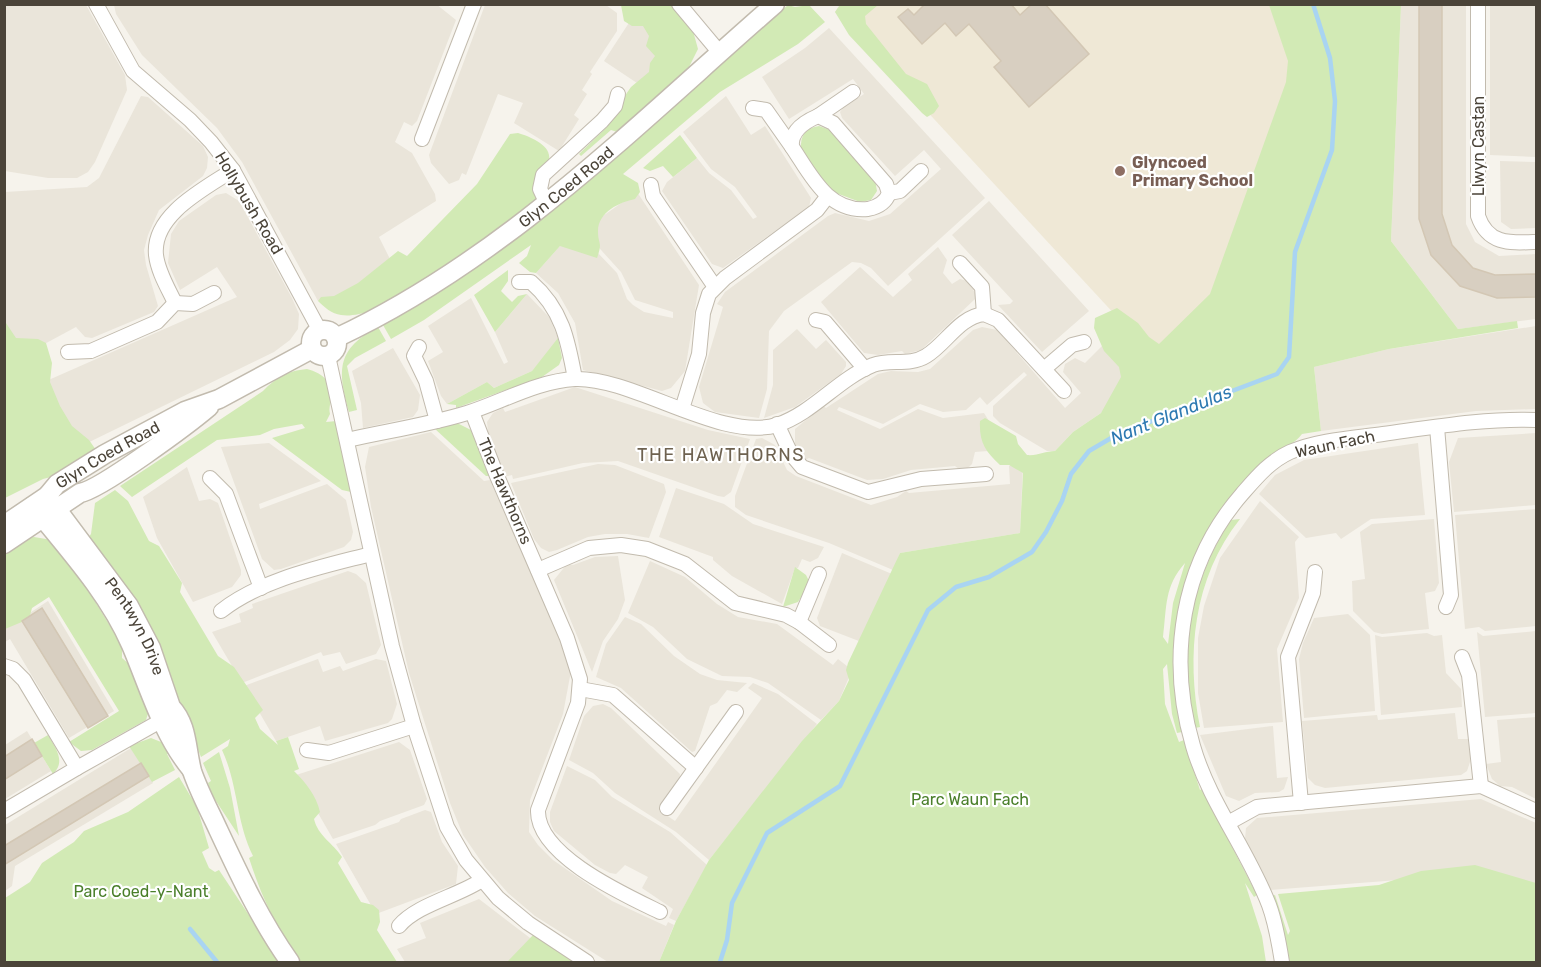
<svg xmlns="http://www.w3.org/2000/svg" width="1541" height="967" font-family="Rubik,sans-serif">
<rect width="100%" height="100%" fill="#f6f3ec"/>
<!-- residential -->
<g fill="#eae5da">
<polygon points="5,4 86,5 125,75 127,90 95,162 88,172 77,178 48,178 5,171"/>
<polygon points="436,4 456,20 417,121 412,126 404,122 395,142 412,153 435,194 436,201 379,237 393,265 338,302 318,301 242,162 217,128 142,55 116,14 114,5"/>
<polygon points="485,5 606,5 617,13 617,31 590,72 592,74 582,90 587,94 574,115 579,119 559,151 514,123 523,103 498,94 466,175 462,173 459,180 449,184 431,163 429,155"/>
<polygon points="1401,5 1466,5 1466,224 1475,242 1499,256 1536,254 1536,319 1458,329 1391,241"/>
<polygon points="1490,5 1536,5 1536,157 1490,155"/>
<polygon points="638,9 675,37 643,87 604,61"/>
<polygon points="829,28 985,198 888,286 871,268 861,263 852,262 784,311 769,331 767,389 759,418 715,412 703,403 699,387 723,307 717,304 725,292 828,216 835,213 869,221 890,214 941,169 924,150 895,176 842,118 840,112 843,108 864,94 853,79 789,119 762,77 805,48"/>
<polygon points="141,96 148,97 203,146 208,157 207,168 203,176 159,210 148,235 144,250 146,265 158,306 154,312 92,338 85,337 76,327 24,355 5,345 5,192 87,187 99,178"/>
<polygon points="726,96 751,135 765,126 811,198 809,207 723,268 712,264 662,191 667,182 697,158 709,173 731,190 753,219 757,217 735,187 711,169 683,132"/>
<polygon points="1500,161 1536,162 1536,228 1511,229 1501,222"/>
<polygon points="637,192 699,285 685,371 671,388 662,391 583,370 575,323 558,293 536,273 575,229 617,273 627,299 633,305 644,312 673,318 673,312 635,300 621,272 583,230"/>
<polygon points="226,193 239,201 292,298 299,314 298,329 290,340 274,352 77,448 44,382 237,297 217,267 180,290 168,263 171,234 179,221 216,195"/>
<polygon points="989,201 1089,311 1042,352 998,305 1010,304 1013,301 952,235"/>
<polygon points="938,247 947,260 943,273 952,284 960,279 967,281 976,294 975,299 921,350 905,354 902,351 878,355 864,353 821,302 860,267 893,297 912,280 908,274"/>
<polygon points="527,294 549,317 558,338 556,343 532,371 494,388 487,382 447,404 441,396 428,361 443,352 428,326 471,298 504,364 508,362 495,332"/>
<polygon points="1536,326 1536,409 1476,411 1321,431 1314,367 1389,349"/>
<polygon points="982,327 997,330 1065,408 1081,393 1063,372 1065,364 1075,358 1085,363 1110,338 1143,372 1117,402 1073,432 1055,451 1047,451 1000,423 993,416 993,406 1027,375 1024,372 987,405 980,397 966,410 943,412 920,404 883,424 839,407 837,410 880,429 918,409 943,418 984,413 994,429 988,451 975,452 972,464 968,468 959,469 955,466 911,470 883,479 867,480 809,458 805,460 800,457 795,448 795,429 823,406 826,408 878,374 891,371 918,372 930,369 973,330"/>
<polygon points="797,329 816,349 826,340 846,362 846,366 841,374 795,407 764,418 773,385 773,350"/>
<polygon points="393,348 420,395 418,410 413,417 363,428 361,403 352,371"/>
<polygon points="575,387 708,430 750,439 731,492 724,497 718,496 618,461 583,463 513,479 512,475 504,477 489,442 487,422 493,413 503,408 505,412"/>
<polygon points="431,432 484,481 490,480 554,625 571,671 563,714 530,800 529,832 538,845 553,860 612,901 666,926 668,922 674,925 659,962 608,962 535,916 508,893 485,867 463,835 450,803 409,673 371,507 365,467 369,447"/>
<polygon points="1536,433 1536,505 1454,512 1449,462 1458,438"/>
<polygon points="762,438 775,445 787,470 796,476 871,505 897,497 906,491 909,493 1010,484 1009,466 1023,465 1020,533 900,553 893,570 829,543 746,515 735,507 735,496 756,439"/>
<polygon points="269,443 321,481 259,504 260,509 327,484 346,500 353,532 351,540 344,547 281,569 274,570 262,559 221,447"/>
<polygon points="1418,443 1425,515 1371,519 1341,539 1336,533 1306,538 1259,494 1275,475 1304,460"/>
<polygon points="598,464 615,465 664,484 666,492 649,538 627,534 605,534 588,537 557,550 549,552 541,548 534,539 511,483"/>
<polygon points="187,467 199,501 210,499 218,503 241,570 241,575 232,587 193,602 157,538 143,497"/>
<polygon points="676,488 724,504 753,524 824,547 818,558 810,562 802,559 798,568 795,568 782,604 732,576 713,560 713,557 659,537"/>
<polygon points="1260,501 1299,537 1295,542 1299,598 1277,649 1283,722 1204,728 1198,693 1198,638 1204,606 1220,558"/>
<polygon points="1536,509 1536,626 1485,631 1479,627 1465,629 1455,515"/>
<polygon points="1434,519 1439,583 1435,591 1425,593 1429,629 1382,634 1374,632 1353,611 1352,581 1365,579 1360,532 1372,524"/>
<polygon points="842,553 892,574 864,643 820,626 817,618"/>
<polygon points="618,556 625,600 618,619 603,641 592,672 554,580 567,564 573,565 595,557"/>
<polygon points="650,561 685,577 717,604 738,617 777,624 833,665 838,659 852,670 839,701 821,720 768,683 750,677 722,676 687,659 653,627 628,613"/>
<polygon points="348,571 356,574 366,583 381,645 376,654 346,664 340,652 323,656 321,652 242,683 212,632 241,622 239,614 253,608 252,604"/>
<polygon points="48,601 114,711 69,738 10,639 5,642 5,629"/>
<polygon points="1348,614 1370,635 1375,711 1304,718 1299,659 1303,643 1314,618"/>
<polygon points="625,617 641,624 674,656 700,674 717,680 747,683 737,692 727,690 717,703 710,706 695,751 692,752 621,688 596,677 606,644"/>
<polygon points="1536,631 1536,713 1485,717 1477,632 1483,636"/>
<polygon points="1427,633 1434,636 1442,635 1446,673 1461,689 1462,707 1381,715 1375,635 1382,637"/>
<polygon points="318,659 323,672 340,666 343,671 376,659 386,661 397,704 392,719 388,723 325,741 320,726 276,741 244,686"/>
<polygon points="753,683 778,694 817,724 709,860 676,832 615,793 593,773 569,760 584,716 593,706 603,704 611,708 680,774 679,783 659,810 675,821 762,698 748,688"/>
<polygon points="1455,713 1458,739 1468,739 1471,759 1467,771 1461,775 1325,788 1315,785 1308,778 1302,721 1377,715 1378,720"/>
<polygon points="1536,717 1536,799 1512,787 1500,786 1492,779 1486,764 1501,762 1497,720"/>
<polygon points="1273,726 1277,778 1288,777 1284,789 1279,792 1255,793 1239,801 1226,796 1200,735"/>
<polygon points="27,731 51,771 5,799 5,745"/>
<polygon points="399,742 410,750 427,799 424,805 380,821 375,825 333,839 296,775"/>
<polygon points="131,748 153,783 15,866 12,886 5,891 5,825"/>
<polygon points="567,766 595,780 612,797 670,832 707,865 676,921 669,918 673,909 642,888 648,877 625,865 616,874 610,873 595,865 554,831 550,822 550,812"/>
<polygon points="1481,799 1536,823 1536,890 1475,874 1270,890 1245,839 1246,828 1257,818"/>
<polygon points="425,810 431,812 442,842 458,866 456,884 376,914 336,844 399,822 401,819"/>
<polygon points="479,899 534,941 519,962 405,962 397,949 426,938 420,923"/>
</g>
<!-- education -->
<polygon fill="#efe8d6" points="840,4 1299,5 1311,57 1211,299 1155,358 835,12"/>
<!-- green -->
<g fill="#d2eab5" fill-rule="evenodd">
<polygon points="621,5 674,5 693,31 698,49 686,73 629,121 620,133 611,130 581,156 579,154 607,127 606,123 631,87 649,72 650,63 655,56 646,46 649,36 643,26 632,26 624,21"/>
<path d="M788 5 795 7 809 5 825 22 798 44 720 92 623 174 638 183 640 192 635 199C620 202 598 212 598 231 598 245 603 241 597 258L560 246 536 273 530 272 519 263 527 256 531 245 424 320 391 339 383 325 467 274 547 215Z"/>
<polygon points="840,5 878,5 865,16 866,24 906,74 927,84 939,106 934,113 927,117 922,113 849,35 835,12"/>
<path d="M1269 5H1401L1391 241 1458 329 1517 321 1518 328 1389 349 1314 367 1321 431 1302 434C1294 444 1287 446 1276 452 1267 458 1259 465 1252 473 1187 545 1158 635 1182 732L1177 733 1172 714 1167 664 1163 669 1165 704 1179 742 1184 740 1200 790 1202 789 1257 895 1254 897 1245 883 1262 936 1266 962H659L676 921 709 860 802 741 839 701 849 680 846 670 848 663 900 553 1020 533 1023 473 1009 465H1000C985 451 979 442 980 421L985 418 1016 436 1018 444 1027 455C1038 456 1045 451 1055 451L1073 432 1101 413 1121 377 1119 367 1104 351 1094 328 1095 318 1117 308 1138 323 1149 337 1159 344 1210 294 1286 82 1288 61ZM1185 563 1173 603 1168 644 1163 637C1167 606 1164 587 1185 563Z"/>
<path d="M819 126 830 130 875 180 877 191 871 200 860 202 828 190 801 149C800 135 806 128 819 126Z"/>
<path d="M518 133C531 137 557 147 547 165 544 170 538 175 534 180L537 208 456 262H449C433 285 369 320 341 315 332 314 324 307 318 301L321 297 334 296 358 283 398 251 407 256 477 184 510 134Z"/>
<polygon points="680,135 697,158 673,177 663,166 650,171 643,168"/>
<polygon points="508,270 508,281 501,291 512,302 518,296 527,294 495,332 474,295"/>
<polygon points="4,320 16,338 38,339 46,343 52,363 50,382 60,406 72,426 89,440 96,450 59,475 43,479 5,498"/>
<path d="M378 327 386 341 355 358 347 366 357 410 349 412C337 369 337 349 378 327Z"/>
<polygon points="558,338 562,358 559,365 542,377 456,408 456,405 447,404 487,382 494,388 532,371"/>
<path d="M307 369C321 373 330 379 332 395 332 402 328 406 330 414L326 422 337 421 351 492 342 490 272 438 305 428 302 424 274 429 260 435 217 440 132 497 120 486 263 391C277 377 287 371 307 369Z"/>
<polygon points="457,423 471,430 489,476 486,476 434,428"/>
<path d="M115 490 128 501 149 541 159 546 182 583 180 592 218 656 234 667 263 710 255 718 260 729 278 745 276 741 288 737 299 769 294 771C306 783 316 795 320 812L314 819C318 836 333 843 342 857L338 863 361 902 373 905 379 910 380 922 377 930 397 962H301C275 925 263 901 249 858L253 856C236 822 238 784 222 750L228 746 230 739 201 757 174 688H172L88 538 91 534 95 503Z"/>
<path d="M1240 519C1193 578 1186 655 1200 727L1195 728C1176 656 1190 582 1231 520Z"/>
<polygon points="34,537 52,540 63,549 118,639 122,648 122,658 136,670 150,707 146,720 92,750 81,751 69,742 119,711 49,597 32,608 29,619 5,629 4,556 26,538"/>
<polygon points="795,567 806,575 810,583 798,602 783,607"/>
<path d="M48 735C56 748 66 762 53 774L34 743Z"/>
<polygon points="151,738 166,744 171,752 167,754 175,770 152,782 129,746"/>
<polygon points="219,752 230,788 239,836 212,795 208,783 211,781 203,763"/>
<polygon points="179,777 197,807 209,848 202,852 209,868 215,872 219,870 280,962 5,962 5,898 30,882 42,863 74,842 84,831 128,812"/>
<polygon points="1475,865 1536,883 1536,962 1290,962 1272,896 1275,895 1288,935 1290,931 1278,894 1379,885 1421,871"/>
<polygon points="534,934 583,962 507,962"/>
</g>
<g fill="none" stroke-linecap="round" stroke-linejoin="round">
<!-- stream -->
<g stroke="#a9d4f2" stroke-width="4.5">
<polyline points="190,929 217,962"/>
<polyline points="720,962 727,940 732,903 767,833 840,786 928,610 956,587 989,577 1032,552 1046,532 1062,501 1071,474 1089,451 1118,434 1277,374 1289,357 1295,252 1332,150 1335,101 1330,58 1313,4"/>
</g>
</g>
<!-- building -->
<g fill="#d8cfc1" stroke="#d3c7b4" stroke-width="1.5">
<polygon points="925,4 1011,4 1020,15 1032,4 1045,4 1089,54 1029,107 994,67 1001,61 969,24 956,36 945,23 922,44 898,17 908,9 914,15"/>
<polygon points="1419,4 1442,4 1442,214 1452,245 1473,268 1495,275 1536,274 1536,297 1497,298 1460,286 1431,255 1419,219"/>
<polygon points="42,608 108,716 88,728 22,621"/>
<polygon points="32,739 42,756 4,780 4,757"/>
<polygon points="141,763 149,776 4,865 4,846"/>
</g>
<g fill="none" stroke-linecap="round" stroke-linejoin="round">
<defs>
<g id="minor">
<polyline points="96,4 133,71 190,120 211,142 233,170 320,331"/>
<polyline points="679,4 720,53"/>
<path d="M1478 4V216C1488 245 1510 243 1536 242"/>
<polyline points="753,108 766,110 792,147"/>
<path d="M818 116 833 123 886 184 889 193C886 202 878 207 868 209 828 213 811 175 792 147 790 131 804 122 818 116Z"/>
<polyline points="818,116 853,92"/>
<polyline points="422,139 474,4"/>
<polyline points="651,185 653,196 715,287"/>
<polyline points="889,193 900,191 921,171"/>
<polyline points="547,204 540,189 543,175 602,121 615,106 618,94"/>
<polyline points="960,263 982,287 984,314"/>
<path d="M519 282H531C562 309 568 340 575 379"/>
<path d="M175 303C168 288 158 272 156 255 152 215 204 189 233 170"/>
<polyline points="816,320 825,322 865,369"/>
<polyline points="419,347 414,356 426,381 437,421"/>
<polyline points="68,352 91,351 157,322 175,303 193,304 214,293"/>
<polyline points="328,356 392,646 414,726 447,827 466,860 498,898 528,923 587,962"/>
<polyline points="1044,369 1072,345 1084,342"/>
<polyline points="682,409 699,354 703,313 709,294 725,278 817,210 827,197"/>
<path d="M472 412 497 476 567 638 580 679 578 703 538 810C536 855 625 895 660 912"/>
<polyline points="777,424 791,454 802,467 868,492 921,479 986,474"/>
<polyline points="1437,427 1451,595 1446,607"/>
<path d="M347 440C387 431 428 425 467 413 502 402 537 381 575 379 633 377 721 442 777 425 813 413 838 379 873 365 890 359 910 366 926 356 946 344 959 317 984 314L998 320 1064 391"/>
<polyline points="210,478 226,494 261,588"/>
<polyline points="538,570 589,548 621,545 647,549 685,564 735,603 786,615 799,622 829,645"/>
<path d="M221 611C262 579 321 567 371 554"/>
<polyline points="799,622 819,574"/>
<polyline points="1462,657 1469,675 1481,786"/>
<polyline points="4,666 13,669 24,680 77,768 157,723 163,712"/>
<polyline points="580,689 613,695 696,768"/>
<polyline points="307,750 329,753 414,726"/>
<polyline points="1301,803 1288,657 1313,593 1315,572"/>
<polyline points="667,808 736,712"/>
<polyline points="4,811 77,768"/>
<polyline points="1228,823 1257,807 1265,806 1481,786 1536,811"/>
<path d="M399 926C416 905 458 896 482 880"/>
<path d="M1282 962C1279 943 1276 924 1269 905 1248 850 1209 802 1193 746 1167 658 1181 564 1242 494 1256 478 1270 461 1290 452 1318 440 1353 438 1383 434 1434 427 1485 418 1536 420"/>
</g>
<g id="tertiary">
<circle cx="324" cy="343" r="13"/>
<path id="s1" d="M336 338C505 259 636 125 775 4"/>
<path id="s2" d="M47 496 129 606 151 648 171 707C188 725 186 748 192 771 198 789 208 808 216 825 238 872 260 920 290 962"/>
<path d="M33 506C68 549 109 594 131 645 149 687 162 734 191 769"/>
<path id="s3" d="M4 525 47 496 57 484 105 454 185 411 219 399 312 349"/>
<path d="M4 544 80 493C100 490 189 424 209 407"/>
</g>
</defs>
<!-- minor casing -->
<use href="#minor" stroke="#c2bbae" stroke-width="16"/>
<!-- tertiary casing -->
<use href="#tertiary" stroke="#c2bbae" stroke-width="21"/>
<!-- minor -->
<use href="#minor" stroke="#fff" stroke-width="14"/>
<!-- tertiary -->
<use href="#tertiary" stroke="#fff" stroke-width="18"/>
</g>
<!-- markers -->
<circle fill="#8d6e63" stroke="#fff" stroke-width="2" cx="1120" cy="171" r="6"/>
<g text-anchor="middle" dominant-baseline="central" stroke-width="4.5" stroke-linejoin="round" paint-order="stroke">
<!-- street labels -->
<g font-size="16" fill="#4b4439" stroke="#fff">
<text transform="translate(1478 146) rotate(-90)">Llwyn Castan</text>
<text stroke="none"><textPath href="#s1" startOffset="276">Glyn Coed Road</textPath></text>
<text transform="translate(249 203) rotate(59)">Hollybush Road</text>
<text transform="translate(1335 444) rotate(-12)">Waun Fach</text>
<text stroke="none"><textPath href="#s3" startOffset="126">Glyn Coed Road</textPath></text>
<text transform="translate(505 491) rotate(67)">The Hawthorns</text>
<text stroke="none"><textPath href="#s2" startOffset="158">Pentwyn Drive</textPath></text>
</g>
<!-- education labels -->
<g font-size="16" font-weight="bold" fill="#785e54" stroke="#fff" text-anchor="start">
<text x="1132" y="162">Glyncoed<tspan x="1132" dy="18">Primary School</tspan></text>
</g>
<!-- park labels -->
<g font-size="16" fill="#4a7f2a" stroke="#fff">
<text x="970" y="799">Parc Waun Fach</text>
<text x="141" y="891">Parc Coed-y-Nant</text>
</g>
<!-- water labels -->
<g font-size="18" font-style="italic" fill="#2e7ab2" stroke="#fff">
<text transform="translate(1171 415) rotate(-22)">Nant Glandulas</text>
</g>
<!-- neighbourhood labels -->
<g font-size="18" letter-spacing="1.5" fill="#6e6250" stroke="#fff">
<text x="721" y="455">THE HAWTHORNS</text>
</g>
</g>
<!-- border -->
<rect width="1541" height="967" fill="none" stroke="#4b4439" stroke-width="12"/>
</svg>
